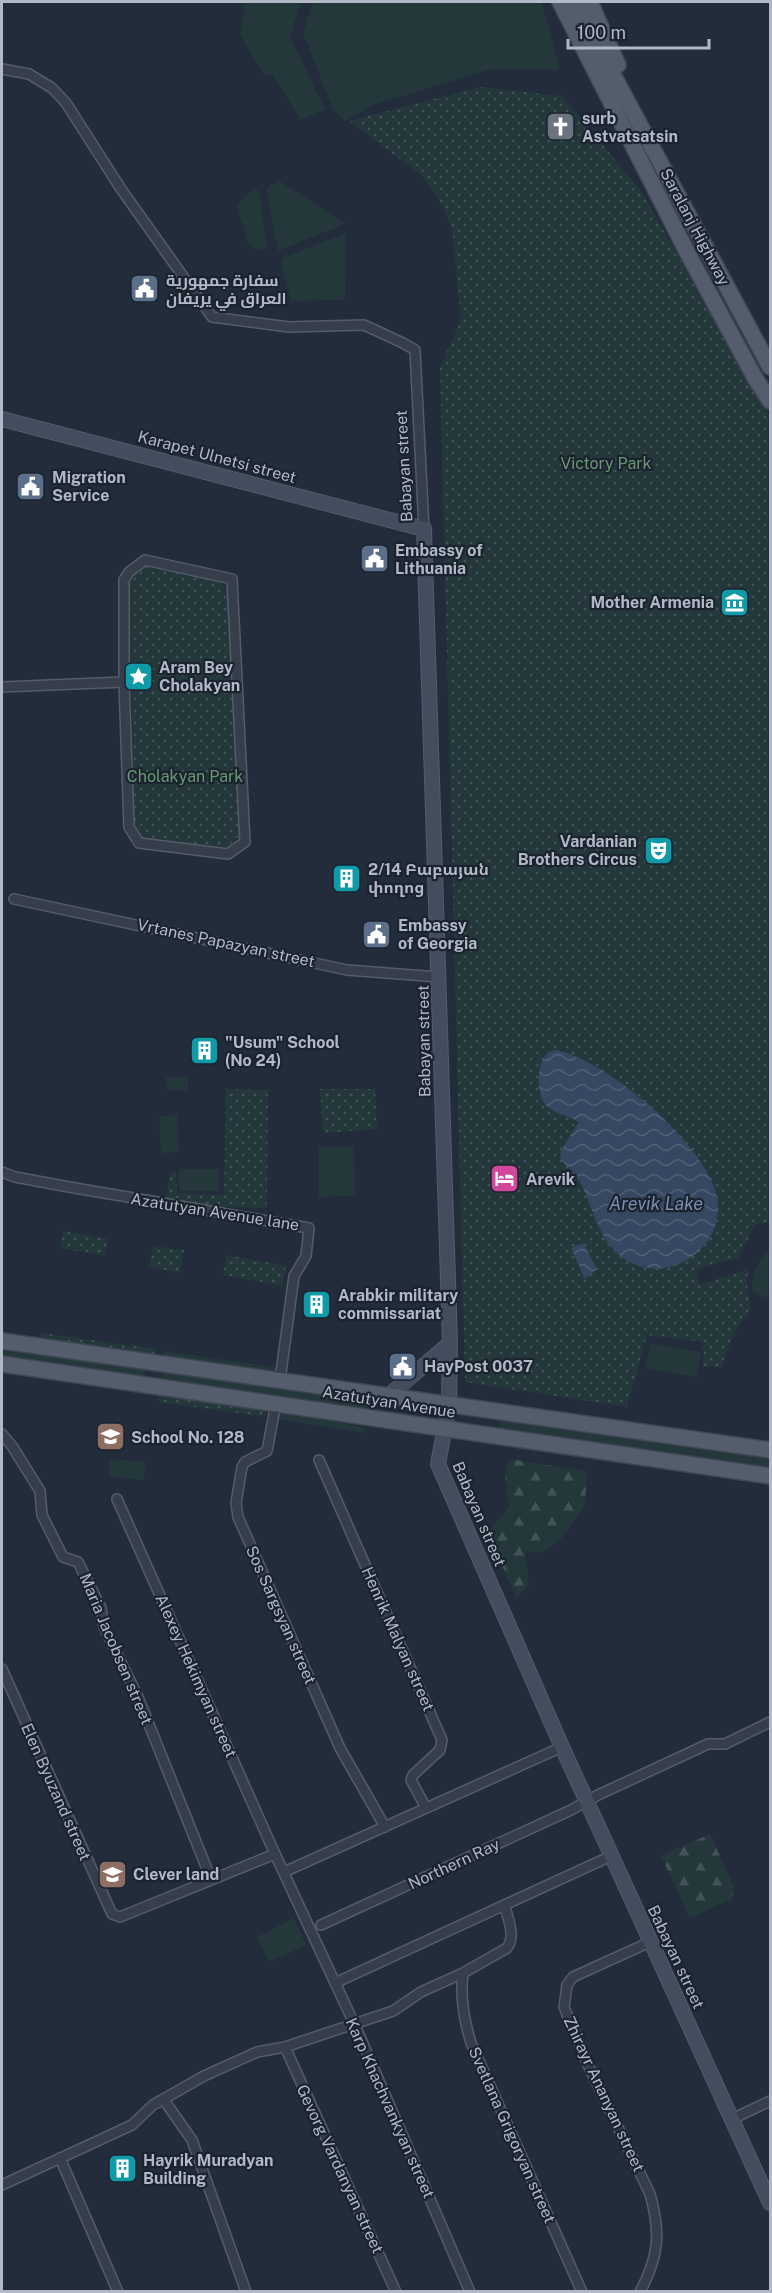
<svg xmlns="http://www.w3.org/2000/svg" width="772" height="2293" font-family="'Public Sans',Cairo,'Noto Sans Armenian',sans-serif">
<defs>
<pattern id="forest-firs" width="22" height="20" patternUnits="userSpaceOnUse" patternTransform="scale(1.5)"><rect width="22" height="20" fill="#24383c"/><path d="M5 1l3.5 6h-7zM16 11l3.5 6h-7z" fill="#415357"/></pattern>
<pattern id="park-dots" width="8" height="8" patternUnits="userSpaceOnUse" patternTransform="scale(1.5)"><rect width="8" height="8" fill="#24383c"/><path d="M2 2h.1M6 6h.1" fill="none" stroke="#415357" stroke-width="1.8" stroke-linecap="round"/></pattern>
<pattern id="water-waves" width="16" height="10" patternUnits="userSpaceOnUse" patternTransform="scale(1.5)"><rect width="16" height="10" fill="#364762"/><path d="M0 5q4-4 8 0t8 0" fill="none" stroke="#515f77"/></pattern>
</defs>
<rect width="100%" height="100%" fill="#222c3b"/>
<!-- grass -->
<g fill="#24383c">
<polygon points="245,2 301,2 290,37 325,109 301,120 272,74 265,76 240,35"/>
<polygon points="313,2 542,2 560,70 488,70 373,105 345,121 333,109 303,33"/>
<polygon points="278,180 345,224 278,251 266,189"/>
<polygon points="255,189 259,191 267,246 262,251 249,246 237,207 242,198"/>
<polygon points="346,233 345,300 291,301 281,265 283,258"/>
<polygon points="166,1077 188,1077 188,1090 167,1090"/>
<polygon points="177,1115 179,1152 161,1153 159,1116"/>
<polygon points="354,1146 355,1196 319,1197 319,1147"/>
<rect x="179" y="1169" width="40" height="22"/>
<path d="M770 1251V1290L766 1299 752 1291C752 1276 756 1259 770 1251Z"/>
<polygon points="650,1343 701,1352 697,1377 645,1369"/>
<polygon points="2,1350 146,1370 144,1378 2,1357"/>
<polygon points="164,1351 280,1368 279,1377 163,1360"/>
<polygon points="163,1372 368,1402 367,1409 162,1379"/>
<polygon points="279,1411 366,1428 365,1433 278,1419"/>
<polygon points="501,1418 770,1457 770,1470 500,1430"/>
<polygon points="110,1459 145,1462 144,1480 109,1477"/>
<polygon points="294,1918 306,1945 269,1962 257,1937"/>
</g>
<!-- forest -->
<g fill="url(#forest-firs)">
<polygon points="509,1459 587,1471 585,1506 559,1541 542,1553 525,1551 529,1584 517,1598 487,1534 509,1507 505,1473"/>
<polygon points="710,1834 734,1887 733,1894 729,1900 690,1918 661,1856"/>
</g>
<!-- park -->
<g fill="url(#park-dots)">
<path d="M480 87 562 96 642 192 760 401 770 416V1222L755 1225 738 1258 697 1269 699 1285 749 1269C743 1290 752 1293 750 1309 749 1316 743 1319 739 1325 731 1337 727 1354 721 1368L703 1366 704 1351 701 1350 703 1342 647 1335 627 1407 465 1382 440 368 461 320 452 228 439 199 421 175 349 121Z"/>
<polygon points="148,566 220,581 229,594 239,836 227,847 144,840 134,827 129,579"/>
<polygon points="226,1089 268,1090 267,1208 224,1207 166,1199 170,1173 176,1171 177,1193 224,1195"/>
<polygon points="320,1089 375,1089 377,1129 323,1133"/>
<polygon points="63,1231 108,1239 105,1256 60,1248"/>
<polygon points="153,1246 184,1250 180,1273 149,1267"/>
<polygon points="227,1255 286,1266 282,1286 223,1275"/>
<polygon points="41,1333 156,1349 155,1358 40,1343"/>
<polygon points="159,1394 266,1409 265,1417 158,1402"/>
</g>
<!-- water -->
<g fill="url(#water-waves)">
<path d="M555 1050C605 1058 715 1150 718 1204 721 1257 654 1291 615 1251 596 1232 591 1201 578 1178 574 1170 565 1166 560 1158L561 1150 579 1122C568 1115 553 1114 545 1104 535 1091 536 1053 555 1050Z"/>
<polygon points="583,1243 597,1269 585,1279 571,1248"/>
</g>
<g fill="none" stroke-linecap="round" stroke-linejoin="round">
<defs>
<g id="street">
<polyline points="2,69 29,74 52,88 66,103 121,189 212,317 289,327 364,325 403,343 415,350 424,529"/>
<polygon points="145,560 232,579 245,842 228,854 139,843 129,827 124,682 124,580 129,572"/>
<polyline points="2,687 124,682"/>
<polyline points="14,899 347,970 439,977"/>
<polyline points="2,1172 15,1177 69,1187 309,1228 306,1256 294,1276 280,1380"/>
<polyline points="276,1403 267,1451 245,1462 242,1467 236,1503 238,1517 340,1748 385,1827"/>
<polyline points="2,1434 12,1446 40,1491 42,1515 63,1557 78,1562 101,1608 104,1627 138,1697 211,1879"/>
<polyline points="319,1460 442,1740 440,1750 413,1775 411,1780 426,1808"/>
<polyline points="117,1499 275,1854 358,2032 470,2292"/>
<polyline points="2,1669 112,1914 120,1917 275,1854"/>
<polyline points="284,1872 562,1747"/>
<polyline points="321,1925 571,1810 598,1795 708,1744 725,1744 770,1722"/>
<path d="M463 1973C460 1998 464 2019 471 2043L582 2292"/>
<polyline points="335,1983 611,1856"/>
<polyline points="285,2047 396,2292"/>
<polyline points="164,2100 192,2140 246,2292"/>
<polyline points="732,2119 770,2101"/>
<polyline points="60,2158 118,2292"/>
<path d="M2 2185 132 2125 153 2105 204 2076 257 2052 285 2047 393 2011 421 1992 463 1973 507 1948C516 1936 508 1920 505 1906"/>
<path d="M640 2292C659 2256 661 2233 650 2194L589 2067 564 2007 567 1985 573 1977 650 1942"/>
</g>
<g id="secondary">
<polyline points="2,419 424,529 450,1343 449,1405 438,1464 562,1747 770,2203"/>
<polyline points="387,1397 450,1343"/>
</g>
<g id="primary">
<polyline points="560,2 688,254 755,378 770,401"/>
<polyline points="574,2 770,367"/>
<polyline points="590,2 618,65"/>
<polyline points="2,1341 770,1450"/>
<polyline points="2,1364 770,1476"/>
</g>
</defs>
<!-- street casing -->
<use href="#street" stroke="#545c69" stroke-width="12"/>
<!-- secondary casing -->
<use href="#secondary" stroke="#545c69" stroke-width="16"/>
<!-- primary casing -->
<use href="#primary" stroke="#3f4754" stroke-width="18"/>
<!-- street -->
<use href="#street" stroke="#363e4b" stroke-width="9"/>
<!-- secondary -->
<use href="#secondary" stroke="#444d5e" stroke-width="14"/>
<!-- primary -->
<use href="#primary" stroke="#545d6b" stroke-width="15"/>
</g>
<!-- icons -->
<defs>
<symbol id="church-square" viewBox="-11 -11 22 22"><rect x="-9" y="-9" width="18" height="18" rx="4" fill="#6b7280" stroke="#1b232f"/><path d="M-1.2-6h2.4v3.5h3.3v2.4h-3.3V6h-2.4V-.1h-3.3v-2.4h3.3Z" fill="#fff"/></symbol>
<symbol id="civic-square" viewBox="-11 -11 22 22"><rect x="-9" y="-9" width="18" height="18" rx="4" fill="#5c6f8a" stroke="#1b232f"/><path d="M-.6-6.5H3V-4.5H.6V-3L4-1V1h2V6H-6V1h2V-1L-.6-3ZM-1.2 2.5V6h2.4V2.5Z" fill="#fff"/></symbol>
<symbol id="museum-square" viewBox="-11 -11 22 22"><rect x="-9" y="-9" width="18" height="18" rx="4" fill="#0f9aa8" stroke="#1b232f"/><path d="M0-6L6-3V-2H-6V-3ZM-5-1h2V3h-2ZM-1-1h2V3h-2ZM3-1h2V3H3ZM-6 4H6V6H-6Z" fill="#fff"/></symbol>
<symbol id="sight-square" viewBox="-11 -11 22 22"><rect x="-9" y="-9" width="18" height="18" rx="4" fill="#0f9aa8" stroke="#1b232f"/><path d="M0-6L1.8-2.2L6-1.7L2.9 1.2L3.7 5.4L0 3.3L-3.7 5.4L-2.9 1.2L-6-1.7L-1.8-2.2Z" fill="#fff"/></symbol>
<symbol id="theatre-square" viewBox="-11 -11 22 22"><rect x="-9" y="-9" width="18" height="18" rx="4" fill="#0f9aa8" stroke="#1b232f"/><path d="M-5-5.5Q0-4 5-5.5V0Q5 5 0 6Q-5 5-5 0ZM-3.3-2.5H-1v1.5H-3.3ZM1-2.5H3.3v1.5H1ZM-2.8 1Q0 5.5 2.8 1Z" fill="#fff"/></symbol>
<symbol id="building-square" viewBox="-11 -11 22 22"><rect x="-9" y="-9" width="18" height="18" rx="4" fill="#0f9aa8" stroke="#1b232f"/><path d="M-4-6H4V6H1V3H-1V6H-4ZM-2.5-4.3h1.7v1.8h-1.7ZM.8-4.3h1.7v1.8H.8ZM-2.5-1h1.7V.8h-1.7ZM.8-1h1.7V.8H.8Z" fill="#fff"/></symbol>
<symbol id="hotel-square" viewBox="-11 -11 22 22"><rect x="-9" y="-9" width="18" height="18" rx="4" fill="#d1479c" stroke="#1b232f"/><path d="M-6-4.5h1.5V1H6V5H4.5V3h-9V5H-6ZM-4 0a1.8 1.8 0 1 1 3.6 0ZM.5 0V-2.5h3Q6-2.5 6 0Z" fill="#fff"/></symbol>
<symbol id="school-square" viewBox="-11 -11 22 22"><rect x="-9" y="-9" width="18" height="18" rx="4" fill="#8d6e63" stroke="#1b232f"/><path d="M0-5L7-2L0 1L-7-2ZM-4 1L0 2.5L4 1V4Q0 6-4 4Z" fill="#fff"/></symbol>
</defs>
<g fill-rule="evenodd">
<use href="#church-square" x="544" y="110" width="33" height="33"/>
<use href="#civic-square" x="128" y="272" width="33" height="33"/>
<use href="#civic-square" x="14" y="470" width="33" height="33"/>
<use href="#civic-square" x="358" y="542" width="33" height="33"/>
<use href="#museum-square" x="718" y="586" width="33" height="33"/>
<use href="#sight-square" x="122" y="660" width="33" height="33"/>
<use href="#theatre-square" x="642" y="834" width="33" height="33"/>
<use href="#building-square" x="330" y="862" width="33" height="33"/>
<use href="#civic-square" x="360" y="918" width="33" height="33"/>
<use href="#building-square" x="188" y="1034" width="33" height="33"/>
<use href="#hotel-square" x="488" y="1162" width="33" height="33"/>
<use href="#building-square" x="300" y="1288" width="33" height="33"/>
<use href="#civic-square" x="386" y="1350" width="33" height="33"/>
<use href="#school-square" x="94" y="1420" width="33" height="33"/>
<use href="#school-square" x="96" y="1858" width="33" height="33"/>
<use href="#building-square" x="106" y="2152" width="33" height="33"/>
</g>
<g text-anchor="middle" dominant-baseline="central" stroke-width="4.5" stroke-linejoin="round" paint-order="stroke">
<!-- poi labels -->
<g font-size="16" font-weight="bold" fill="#b1b9c7" stroke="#1b232f" text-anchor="start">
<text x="582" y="118">surb<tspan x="582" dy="18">Astvatsatsin</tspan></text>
<text x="166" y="280">سفارة جمهورية<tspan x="166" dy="18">العراق في يريفان</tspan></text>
<text x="52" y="477">Migration<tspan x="52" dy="18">Service</tspan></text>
<text x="395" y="550">Embassy of<tspan x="395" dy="18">Lithuania</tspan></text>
<text x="714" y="602" text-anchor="end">Mother Armenia</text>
<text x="159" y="667">Aram Bey<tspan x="159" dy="18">Cholakyan</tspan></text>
<text x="637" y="841" text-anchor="end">Vardanian<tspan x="637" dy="18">Brothers Circus</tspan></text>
<text x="368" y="869">2/14 Բաբայան<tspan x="368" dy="18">փողոց</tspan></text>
<text x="398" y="925">Embassy<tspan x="398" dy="18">of Georgia</tspan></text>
<text x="225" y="1042">"Usum" School<tspan x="225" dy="18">(No 24)</tspan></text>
<text x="526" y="1179">Arevik</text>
<text x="338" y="1295">Arabkir military<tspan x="338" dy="18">commissariat</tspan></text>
<text x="424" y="1366">HayPost 0037</text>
<text x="131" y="1437">School No. 128</text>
<text x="133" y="1874">Clever land</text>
<text x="143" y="2160">Hayrik Muradyan<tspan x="143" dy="18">Building</tspan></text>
</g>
<!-- street labels -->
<g font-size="16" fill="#b1b9c7" stroke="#1b232f">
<text transform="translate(695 227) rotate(62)">Saralanj Highway</text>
<text transform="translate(217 457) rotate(15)">Karapet Ulnetsi street</text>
<text transform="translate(404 466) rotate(-93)">Babayan street</text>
<text transform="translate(226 943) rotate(12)">Vrtanes Papazyan street</text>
<text transform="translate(424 1041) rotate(-91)">Babayan street</text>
<text transform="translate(215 1212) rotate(9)">Azatutyan Avenue lane</text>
<text transform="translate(389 1402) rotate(9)">Azatutyan Avenue</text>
<text transform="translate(479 1514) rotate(67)">Babayan street</text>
<text transform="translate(281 1615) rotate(66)">Sos Sargsyan street</text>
<text transform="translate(398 1639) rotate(66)">Henrik Malyan street</text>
<text transform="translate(116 1649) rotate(67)">Maria Jacobsen street</text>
<text transform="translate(196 1676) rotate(66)">Alexey Hekimyan street</text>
<text transform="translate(56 1792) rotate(66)">Elen Byuzand street</text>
<text transform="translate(454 1864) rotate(-25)">Northern Ray</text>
<text transform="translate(676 1957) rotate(65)">Babayan street</text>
<text transform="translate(604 2094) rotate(65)">Zhirayr Ananyan street</text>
<text transform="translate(390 2108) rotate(66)">Karp Khachvankyan street</text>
<text transform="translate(512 2135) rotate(66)">Svetlana Grigoryan street</text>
<text transform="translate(340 2169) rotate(65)">Gevorg Vardanyan street</text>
</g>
<!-- park labels -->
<g font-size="16" fill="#689874" stroke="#1b232f">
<text x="606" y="463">Victory Park</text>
<text x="185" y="776">Cholakyan Park</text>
</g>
<!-- water labels -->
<g font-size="18" font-style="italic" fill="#798eaf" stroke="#1b232f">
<text x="656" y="1203">Arevik Lake</text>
</g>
</g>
<!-- border -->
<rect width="772" height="2293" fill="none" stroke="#b1b9c7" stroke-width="6"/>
<!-- scale -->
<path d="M568 39v9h141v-9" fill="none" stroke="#b1b9c7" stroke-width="3"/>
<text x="577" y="39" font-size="18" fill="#b1b9c7" stroke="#1b232f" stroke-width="4.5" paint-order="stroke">100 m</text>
</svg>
